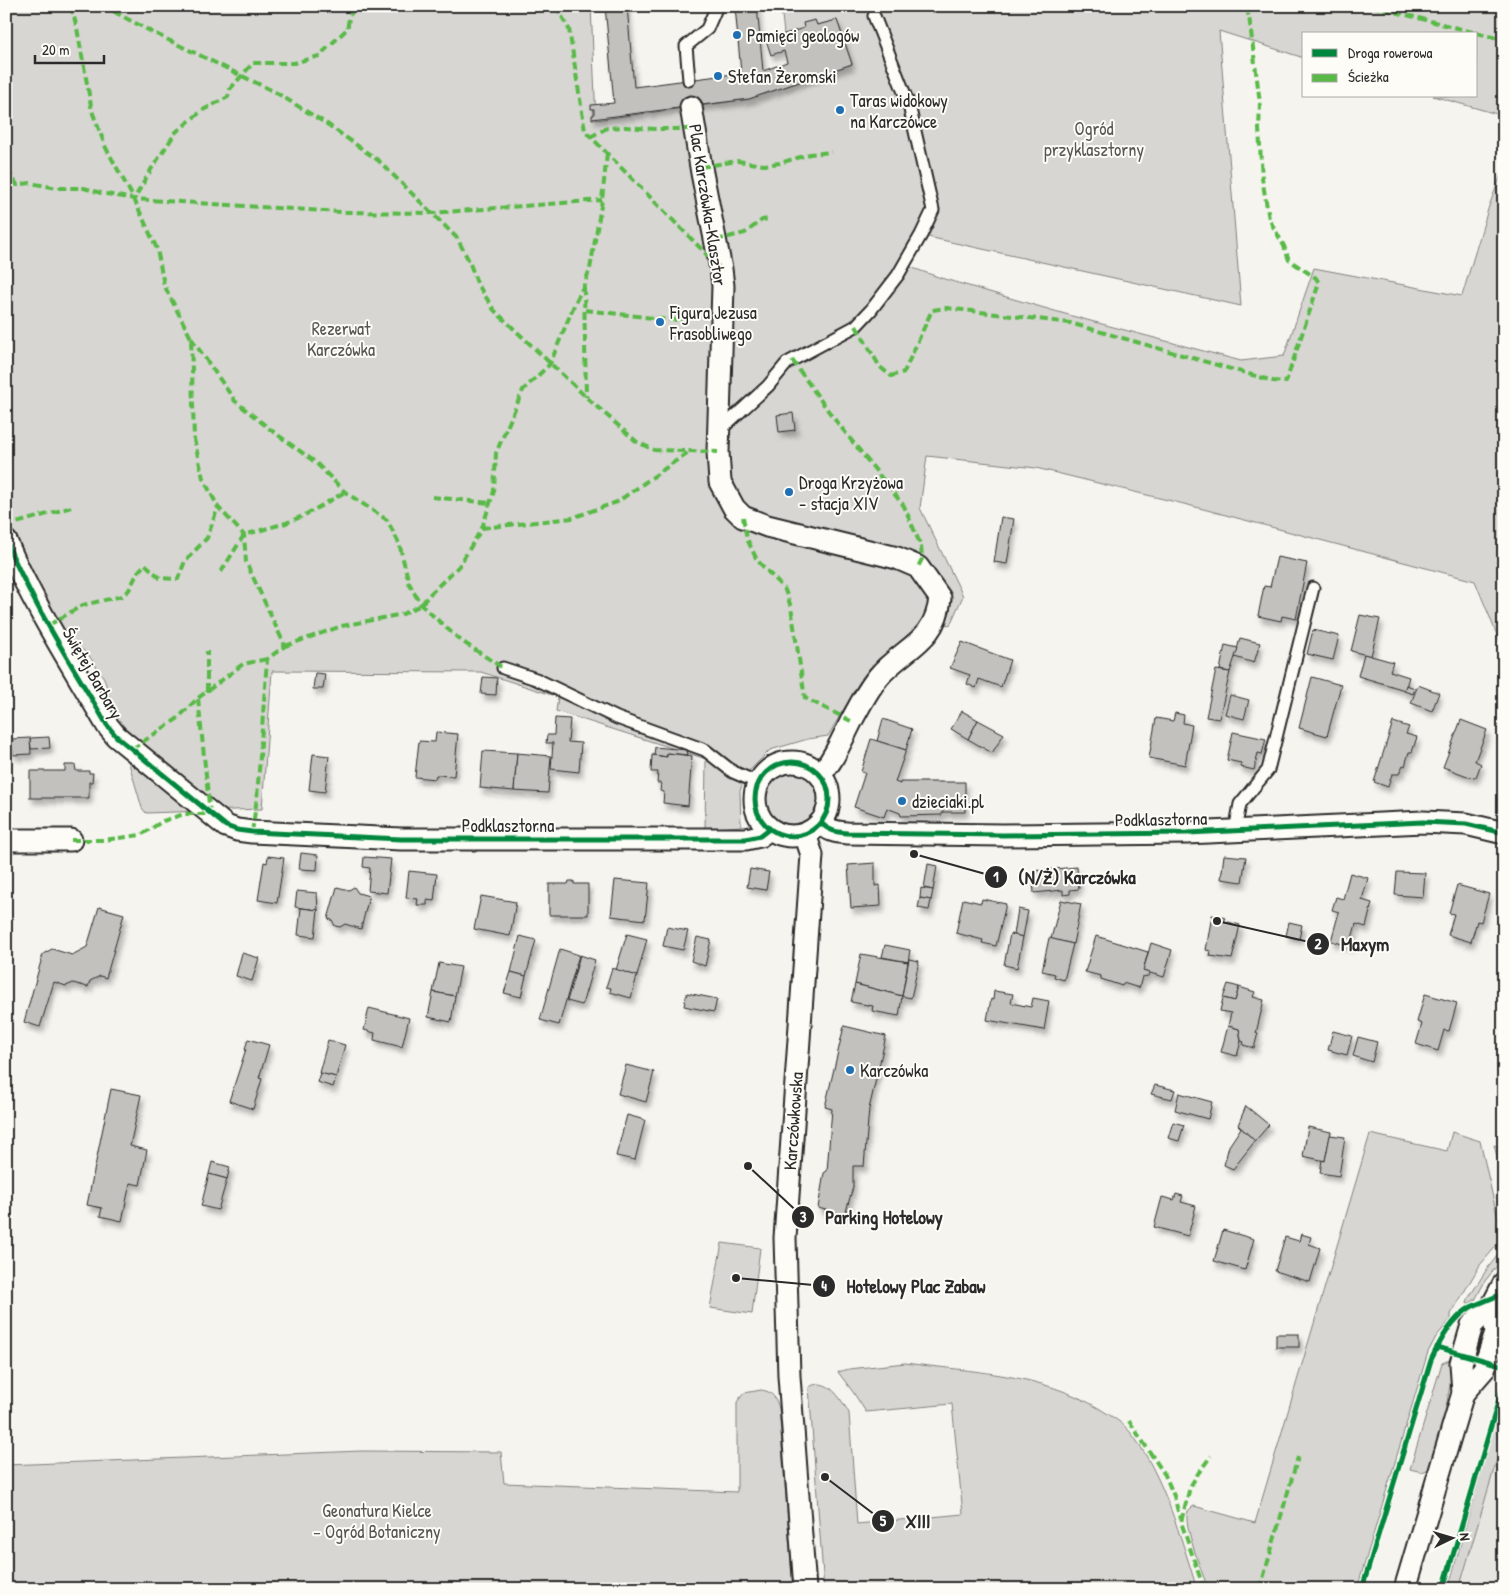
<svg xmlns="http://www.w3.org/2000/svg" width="1510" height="1595" font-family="'Patrick Hand',sans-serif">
<defs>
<filter id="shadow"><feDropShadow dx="3" dy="5.5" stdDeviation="2.5" flood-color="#0004"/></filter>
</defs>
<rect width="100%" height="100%" fill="#f5f4ef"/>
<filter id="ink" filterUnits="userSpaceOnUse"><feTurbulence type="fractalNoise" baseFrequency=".02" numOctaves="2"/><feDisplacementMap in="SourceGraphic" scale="10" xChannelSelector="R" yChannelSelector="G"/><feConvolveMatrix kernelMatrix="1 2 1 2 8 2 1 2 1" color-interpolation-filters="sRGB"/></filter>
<g filter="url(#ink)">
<!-- built -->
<polygon fill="#e6e5e0" points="1504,1435 1504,1589 1459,1589"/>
<!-- green -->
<g fill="#d7d6d2" stroke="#81807e">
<polygon points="6,6 591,6 596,120 749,99 852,64 837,20 817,25 815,20 804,23 805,28 784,34 781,6 1504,6 1504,57 1497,114 1433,96 1476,96 1476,34 1304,34 1304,58 1219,31 1241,306 928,237 910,267 941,278 1072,316 1241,361 1284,356 1314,268 1462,296 1489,206 1504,167 1504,652 1475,581 1188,505 1036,468 927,456 920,508 963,596 950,625 944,624 929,591 928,617 915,633 878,659 862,678 828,736 808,739 770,750 746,774 740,791 741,826 705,829 706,759 556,711 558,697 481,672 272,671 262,809 146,813 142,808 104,678 88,654 49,625 26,562 6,520"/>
<circle cx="792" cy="798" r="26"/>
<path d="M1452 1132 1480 1141 1497 1215 1504 1227V1237L1480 1265 1451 1314V1319L1436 1337 1428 1352 1357 1589H1208C1203 1574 1182 1523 1188 1511 1189 1510 1193 1506 1194 1506L1255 1523 1370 1134 1447 1151Z"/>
<polygon points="1494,1145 1504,1148 1504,1183"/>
<polygon points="722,1243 760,1248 752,1314 710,1308"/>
<polygon points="1504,1247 1504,1257 1485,1281 1475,1300 1467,1304 1468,1299 1487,1269"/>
<polygon points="1455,1358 1444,1418 1429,1469 1422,1472 1410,1469 1442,1363"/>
<path d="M905 1363C973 1372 1041 1373 1100 1409 1111 1416 1122 1422 1130 1432 1162 1471 1182 1541 1197 1589H824L809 1387C828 1376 841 1399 849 1413L857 1524 963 1514 952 1404 866 1412 853 1392 838 1372 849 1369Z"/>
<path d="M761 1390C772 1391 776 1398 779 1408L793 1589H6V1465L362 1451 501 1452 504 1483 737 1492V1402L744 1393Z"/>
<polygon points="1498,1412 1504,1414 1504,1435 1459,1589 1448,1589"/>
</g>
<!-- building -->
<g fill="#c2c1be" stroke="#2b2b2b" filter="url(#shadow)">
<polygon points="605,6 627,6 634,87 741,73 735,6 757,6 763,71 787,62 784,51 771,55 766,40 804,28 803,23 815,20 817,25 837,20 852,64 749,99 592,119 592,115 594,115 594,109 591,109 591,105 614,103"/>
<polygon points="793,413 795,430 779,432 777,415"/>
<polygon points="1001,517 1014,519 1007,564 994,562"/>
<polygon points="1277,557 1307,563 1296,619 1282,616 1281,621 1258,616 1264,586 1270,587"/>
<polygon points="1360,615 1380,619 1371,656 1351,651"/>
<polygon points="1313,630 1339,636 1333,660 1307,654"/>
<polygon points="1240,638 1260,643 1254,663 1235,657"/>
<polygon points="962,642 1010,660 1001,687 979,679 976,688 967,684 970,675 950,668"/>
<polygon points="1225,645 1238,648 1230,672 1220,670"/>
<polygon points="1364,654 1393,662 1390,671 1409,677 1405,690 1358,676"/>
<polygon points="1216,670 1230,672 1219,719 1206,717"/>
<polygon points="315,673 325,674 323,689 313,689"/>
<polygon points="483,677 497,678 496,695 481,694"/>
<polygon points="1312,677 1341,685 1327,736 1299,728"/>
<polygon points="1406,685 1415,688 1413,694 1404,691"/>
<polygon points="1418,685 1439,693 1432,711 1411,703"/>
<polygon points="1230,695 1249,700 1244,719 1225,714"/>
<polygon points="962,711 978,720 968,739 951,729"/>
<polygon points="1175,713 1184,715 1183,723 1192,725 1185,765 1149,758 1156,718 1173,721"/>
<polygon points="555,718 570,719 568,742 581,743 579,772 551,769 553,743 546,743 547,735 554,735"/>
<polygon points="883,719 912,729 906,750 877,741"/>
<polygon points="978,720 1004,734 992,753 968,739"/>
<polygon points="1461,720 1487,730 1475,761 1481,764 1476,777 1474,778 1470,777 1443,767"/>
<polygon points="1393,722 1409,727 1406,734 1417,737 1412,752 1409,752 1405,766 1403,765 1399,774 1392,774 1388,787 1374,782"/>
<polygon points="436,732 458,734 454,776 436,775 435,779 415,777 419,741 435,742"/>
<polygon points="1233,732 1266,739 1262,754 1258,753 1254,770 1241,767 1241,763 1227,760"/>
<polygon points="49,737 50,748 31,749 30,738"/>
<polygon points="30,738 31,754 13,755 12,739"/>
<polygon points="871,739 906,750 895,782 900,784 900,782 965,782 965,812 942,812 942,815 901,816 900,813 887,808 884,817 854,807 865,773 861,772"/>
<polygon points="655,747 687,750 688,755 667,753 667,757 654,755"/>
<polygon points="483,751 517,753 514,791 480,788"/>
<polygon points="517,753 551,756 548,793 514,791"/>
<polygon points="667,753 692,756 688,806 663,803 664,792 660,791 661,783 657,783 658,772 651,772 652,755 667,757"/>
<polygon points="313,754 329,756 325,792 309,790"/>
<polygon points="65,765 75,765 76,771 89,771 89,773 93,773 92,782 89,782 89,798 30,798 30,771 65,771"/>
<polygon points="301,853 318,855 317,870 299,869"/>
<polygon points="1224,855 1246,857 1242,882 1221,879"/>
<polygon points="268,856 284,858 277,903 258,900 264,862 267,863"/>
<polygon points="364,857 391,859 387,893 368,891 370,868 363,867"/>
<polygon points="875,863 875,886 880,885 881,906 851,908 848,865"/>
<polygon points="928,864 937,866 933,890 924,888"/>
<polygon points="1077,867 1079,889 1070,890 1070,894 1063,895 1063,890 1034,893 1032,871"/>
<polygon points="750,869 769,872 766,890 747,887"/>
<polygon points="409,871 437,874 434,901 427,900 427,905 417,905 418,899 406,898"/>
<polygon points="1397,872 1425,873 1423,897 1395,895"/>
<polygon points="1350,873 1368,878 1362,900 1372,903 1366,927 1356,924 1350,946 1331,941 1339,912 1332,910 1336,897 1343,899"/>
<polygon points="615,880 649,883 645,920 611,916"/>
<polygon points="569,881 574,881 574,884 588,884 588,915 549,915 549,884 568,884"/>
<polygon points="1457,885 1489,894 1481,922 1477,921 1471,942 1448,935 1454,914 1449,913"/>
<polygon points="337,887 349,890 354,887 358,893 369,896 361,929 345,924 340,927 335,926 332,920 328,919"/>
<polygon points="921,888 933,890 931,900 920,898"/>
<polygon points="297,891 317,893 318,910 295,907"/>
<polygon points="481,896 516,902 510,936 474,929"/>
<polygon points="920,898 931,900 929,910 918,908"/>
<polygon points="963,899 981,903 982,899 1006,904 996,946 982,943 983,940 956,933"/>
<polygon points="1061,900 1081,904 1073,944 1051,939"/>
<polygon points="99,907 124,914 106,978 100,976 90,981 88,987 73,983 66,986 54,982 40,1027 24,1022 43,954 52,949 72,955 87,947"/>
<polygon points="301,908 318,910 315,937 298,935"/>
<polygon points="1018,909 1028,911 1023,937 1014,935"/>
<polygon points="1212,915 1226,918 1224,921 1240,925 1232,959 1210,956 1211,951 1206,950"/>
<polygon points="1289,922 1302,925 1299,939 1286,936"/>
<polygon points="667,927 688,931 683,950 663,946"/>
<polygon points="627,934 647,939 637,976 616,970"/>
<polygon points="1010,934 1023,937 1017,968 1004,965"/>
<polygon points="520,936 536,940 526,976 511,972"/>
<polygon points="1096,936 1148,952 1143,971 1150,973 1148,976 1142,977 1139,988 1123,983 1122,986 1101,979 1101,976 1085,972"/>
<polygon points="697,937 711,940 705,966 691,961"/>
<polygon points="1049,938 1073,944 1064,980 1054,977 1055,974 1042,971"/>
<polygon points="1151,943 1172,950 1164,977 1143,971"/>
<polygon points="885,945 910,950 908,962 882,957"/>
<polygon points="560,949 579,955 559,1025 540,1020"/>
<polygon points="242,953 259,958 252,981 236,976"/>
<polygon points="861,954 908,962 902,996 855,984"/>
<polygon points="580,955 595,960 582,1005 567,1001"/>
<polygon points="909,959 919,961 911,998 902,996"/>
<polygon points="439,963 461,967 455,996 433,992"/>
<polygon points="612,968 637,976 631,998 610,992 611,988 606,987"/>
<polygon points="511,972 526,976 521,997 504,993"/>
<polygon points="855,984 902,996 899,1016 872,1011 873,1006 851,1002"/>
<polygon points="1228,984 1239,987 1235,1001 1223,998"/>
<polygon points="1239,987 1255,992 1253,997 1264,1000 1256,1033 1258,1033 1254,1048 1243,1045 1244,1042 1241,1041 1239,1029 1228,1026 1231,1013 1220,1011 1223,998 1235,1001"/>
<polygon points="994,991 1013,994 1011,1003 1031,1007 1033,998 1049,1001 1044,1030 987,1020 991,999 993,1000"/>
<polygon points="433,992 455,996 451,1022 428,1017"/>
<polygon points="687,993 717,999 714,1012 684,1006"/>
<polygon points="1425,994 1457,1003 1449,1031 1444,1030 1438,1051 1416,1044 1422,1024 1417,1022"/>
<polygon points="369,1008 409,1018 402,1047 374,1040 375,1033 364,1030"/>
<polygon points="844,1026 886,1036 869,1109 864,1166 853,1166 853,1187 845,1215 818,1208 824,1173 827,1171 832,1109 825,1107"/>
<polygon points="1228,1026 1239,1029 1241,1041 1237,1056 1221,1052"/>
<polygon points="1333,1031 1352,1036 1347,1055 1328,1050"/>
<polygon points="1358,1037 1377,1042 1372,1062 1353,1056"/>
<polygon points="248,1039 269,1045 259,1078 262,1079 253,1109 229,1101 246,1049 245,1049"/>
<polygon points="328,1040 345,1045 336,1077 319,1073"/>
<polygon points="626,1065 654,1072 646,1102 618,1094"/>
<polygon points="320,1073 336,1077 333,1087 317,1082"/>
<polygon points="1155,1085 1175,1090 1172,1099 1151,1094"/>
<polygon points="111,1089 141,1095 130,1146 147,1150 140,1185 130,1183 122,1221 100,1216 102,1208 87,1205"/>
<polygon points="1179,1093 1212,1102 1208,1119 1175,1110"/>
<polygon points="1246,1106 1269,1125 1255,1141 1238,1125"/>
<polygon points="627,1115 645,1120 635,1160 616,1156"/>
<polygon points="1173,1122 1184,1125 1179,1141 1168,1138"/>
<polygon points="1308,1127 1331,1132 1325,1161 1303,1156"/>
<polygon points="1241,1128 1255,1141 1233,1169 1224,1165 1229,1146"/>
<polygon points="1330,1135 1345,1137 1339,1176 1320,1173 1322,1160 1325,1161"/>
<polygon points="212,1162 230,1167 227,1179 209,1174"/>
<polygon points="209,1174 227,1179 218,1210 201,1206"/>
<polygon points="1176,1194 1183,1196 1181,1202 1196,1206 1188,1236 1154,1227 1162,1197 1174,1200"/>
<polygon points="1223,1230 1254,1239 1245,1270 1214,1261"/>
<polygon points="1301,1234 1311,1237 1309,1244 1320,1248 1310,1282 1275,1271 1285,1237 1299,1241"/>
<rect x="1276" y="1334" width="23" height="13"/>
</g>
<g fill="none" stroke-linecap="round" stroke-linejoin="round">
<defs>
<g id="lane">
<polyline points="689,80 686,46 707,29 717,6"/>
<polyline points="719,431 768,386 787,363 856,326 871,310 898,275 921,235 933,210 909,105 874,16"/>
<polyline points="503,668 536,679 617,718 705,750 733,772 759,783"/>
<polyline points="1235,831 1240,804 1268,770 1313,588"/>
</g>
<g id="street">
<path d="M691 107 702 173 721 269 723 286 718 452 720 482 734 508 743 517 767 526 897 558 918 567 940 598C936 642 904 647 879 676 868 689 853 717 846 732 838 747 832 763 820 774"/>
<path d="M6 541C33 605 72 665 107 725L116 736 226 826 237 830 252 832 401 839H746L760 836 769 829"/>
<circle cx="792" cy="799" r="37"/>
<path d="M821 823C829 831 836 832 847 833L1003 835 1187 833 1423 822 1466 824 1504 833"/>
<polyline points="6,840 71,840"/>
<polyline points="1463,1393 1484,1369 1496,1332 1492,1306"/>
<polyline points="805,1589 789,1376 785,1238 812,855 805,834"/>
<polyline points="1405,1589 1463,1393 1461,1363 1472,1325 1492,1306 1504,1283"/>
</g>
</defs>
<!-- lane casing -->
<use href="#lane" stroke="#2b2b2b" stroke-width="15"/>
<!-- street casing -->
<use href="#street" stroke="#2b2b2b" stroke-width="25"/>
<!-- lane -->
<use href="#lane" stroke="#fdfcf7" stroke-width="11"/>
<!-- street -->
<use href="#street" stroke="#fdfcf7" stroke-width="21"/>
<!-- quiet -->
<g stroke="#58b947" stroke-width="4" stroke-dasharray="8 4" stroke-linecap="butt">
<polyline points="71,6 77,28 92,111 106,148 134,199"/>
<polyline points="103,6 156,34 275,92 327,124 379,161 457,238 469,261 477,283 494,310 586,397 637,442 654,450 718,452"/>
<polyline points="556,6 569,29 585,131 721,269"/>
<polyline points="1372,6 1504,40"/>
<polyline points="590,137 607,128 626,127 655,129 696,129"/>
<polyline points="701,167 737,161 764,165 780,163 810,154 831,152"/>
<polyline points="6,171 12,176 17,185 30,183 57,188 84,188 101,193 134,199 342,212 432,213 602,200"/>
<polyline points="716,240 745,233 762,220 768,219"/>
<polyline points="584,287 586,397"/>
<polyline points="585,310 662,319 691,321"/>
<polyline points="856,326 880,367 891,376 904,372 932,310 947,308 1070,323 1273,381 1286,382 1319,283 1316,278 1289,260 1284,246 1269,219 1262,178 1259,129 1260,103 1249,16 1245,6"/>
<polyline points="191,338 235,401 271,430 315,462 345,492 387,520 399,543 409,583 421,605 460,640 503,668"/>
<polyline points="792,360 832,416 904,506 921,546 922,559 918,567"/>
<polyline points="432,497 490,503"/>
<polyline points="743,517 747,539 757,560 785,590 791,607 805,698 851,721"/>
<polyline points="6,526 72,507"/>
<polyline points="482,528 572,518 617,502 690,451"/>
<polyline points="221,572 244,535 286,523 303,516 345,492"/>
<polyline points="49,625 83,605 122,596 129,590 138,572 145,564 160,578 178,579 185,561 207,538 218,507"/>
<polyline points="285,646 342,626 403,614 421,605 430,594 459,566 482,528 494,491 496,453 523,390 550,364 575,303 584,285 590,269 602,200 607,153"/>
<polyline points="207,692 207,651"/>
<polyline points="132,749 177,719 198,698 243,664 267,659"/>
<path d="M252 832 257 798 267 659 285 646 246 562 244 535 218 507 203 478 194 439 191 338 164 285 157 249 134 199 152 168 176 132 203 110 228 97 230 89 253 63H294L319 56 348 28C347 20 352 14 353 6"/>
<polyline points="71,840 104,840 141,835 163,821 184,814 210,814 198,698"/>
<polyline points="1129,1421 1165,1475 1174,1496 1180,1519"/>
<polyline points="1204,1589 1181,1522 1190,1487 1199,1472 1211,1456"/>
<polyline points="1260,1589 1298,1457"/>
</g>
<defs>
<g id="cycleway">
<path d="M6 541C33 605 72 665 107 725L116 736 226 826 237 830 252 832 401 839H746L760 836 769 829"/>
<circle cx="792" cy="799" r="37"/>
<path d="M821 823C829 831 836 832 847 833L1003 835 1187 833 1423 822 1466 824 1504 833"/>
<polyline points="1437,1347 1504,1366"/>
<path d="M1362 1589 1431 1360C1440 1341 1452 1318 1471 1307 1479 1303 1488 1300 1497 1296"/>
<polyline points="1443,1589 1504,1382"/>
</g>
</defs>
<!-- cycleway casing -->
<use href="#cycleway" stroke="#fdfcf7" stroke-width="8"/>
<!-- cycleway -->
<use href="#cycleway" stroke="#00873e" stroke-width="5"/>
</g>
</g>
<!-- markers -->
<g fill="#1f6fb2" stroke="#fdfcf7" stroke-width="2">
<circle cx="737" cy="35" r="5"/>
<circle cx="718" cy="76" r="5"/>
<circle cx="840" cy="110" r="5"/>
<circle cx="660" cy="322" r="5"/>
<circle cx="789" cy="492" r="5"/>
<circle cx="902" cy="801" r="5"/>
<circle cx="850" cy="1070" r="5"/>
</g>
<g text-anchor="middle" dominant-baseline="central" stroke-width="4" stroke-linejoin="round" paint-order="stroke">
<!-- poi labels -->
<g font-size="18" fill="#2b2b2b" stroke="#fdfcf7" text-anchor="start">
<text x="747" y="35">Pamięci geologów</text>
<text x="728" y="76">Stefan Żeromski</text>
<text x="850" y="100">Taras widokowy<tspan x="850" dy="21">na Karczówce</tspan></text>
<text x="670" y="312">Figura Jezusa<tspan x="670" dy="21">Frasobliwego</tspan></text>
<text x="799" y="482">Droga Krzyżowa<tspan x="799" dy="21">- stacja XIV</tspan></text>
<text x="912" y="801">dzieciaki.pl</text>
<text x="860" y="1070">Karczówka</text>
</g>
<!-- park labels -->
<g font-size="18" fill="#565655" stroke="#fdfcf7">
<text x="1094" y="128">Ogród<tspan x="1094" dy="21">przyklasztorny</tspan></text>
<text x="341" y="328">Rezerwat<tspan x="341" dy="21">Karczówka</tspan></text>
<text x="377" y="1510">Geonatura Kielce<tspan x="377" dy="21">– Ogród Botaniczny</tspan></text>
</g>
<!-- street labels -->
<g font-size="18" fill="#2b2b2b" stroke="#fdfcf7">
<text transform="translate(708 205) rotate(81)">Plac Karczówka-Klasztor</text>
<text transform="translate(93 673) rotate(60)">Świętej Barbary</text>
<text transform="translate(1161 819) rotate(-1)">Podklasztorna</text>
<text x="508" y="825">Podklasztorna</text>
<text transform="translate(793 1121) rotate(-86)">Karczówkowska</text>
</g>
</g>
<!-- callouts -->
<path fill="none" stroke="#2b2b2b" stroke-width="2" d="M914 854L996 877M1217 921L1318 944M748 1166L803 1217M736 1278L824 1286M825 1477L883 1521"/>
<g fill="#2b2b2b" stroke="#fdfcf7" stroke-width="2">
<circle cx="914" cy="854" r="5"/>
<circle cx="1217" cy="921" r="5"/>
<circle cx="748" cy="1166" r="5"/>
<circle cx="736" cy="1278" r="5"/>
<circle cx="825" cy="1477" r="5"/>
<circle cx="996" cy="877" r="12"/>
<circle cx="1318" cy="944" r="12"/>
<circle cx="803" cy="1217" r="12"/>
<circle cx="824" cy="1286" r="12"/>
<circle cx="883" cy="1521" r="12"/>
</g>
<g font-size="15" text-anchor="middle" font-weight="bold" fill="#fff">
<text x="996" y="882">1</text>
<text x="1318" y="949">2</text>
<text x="803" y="1222">3</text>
<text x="824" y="1291">4</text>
<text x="883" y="1526">5</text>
</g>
<g font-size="19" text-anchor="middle" font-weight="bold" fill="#2b2b2b" stroke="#fdfcf7" stroke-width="4" stroke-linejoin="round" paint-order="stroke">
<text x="1077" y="884">(N/Ż) Karczówka</text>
<text x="1365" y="951">Maxym</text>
<text x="884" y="1224">Parking Hotelowy</text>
<text x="916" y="1293">Hotelowy Plac Zabaw</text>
<text x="918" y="1528">XIII</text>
</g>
<!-- margin -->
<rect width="1510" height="1595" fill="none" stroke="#fdfcf7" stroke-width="25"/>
<rect x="12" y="12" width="1485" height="1570" fill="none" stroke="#2b2b2b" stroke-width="2" filter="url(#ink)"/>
<!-- legend -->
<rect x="1302" y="32" width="175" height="65" fill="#fdfcf7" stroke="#a9a8a5"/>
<rect x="1312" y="49" width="25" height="8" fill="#00873e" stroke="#a9a8a5"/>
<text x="1348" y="58" font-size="15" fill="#2b2b2b">Droga rowerowa</text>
<rect x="1312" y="74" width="25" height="8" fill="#58b947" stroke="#a9a8a5"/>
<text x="1348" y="82" font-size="15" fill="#2b2b2b">Ścieżka</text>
<!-- north arrow -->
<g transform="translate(1452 1538) rotate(85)" stroke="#fdfcf7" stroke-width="4" paint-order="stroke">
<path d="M0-4L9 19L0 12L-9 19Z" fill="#2b2b2b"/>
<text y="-8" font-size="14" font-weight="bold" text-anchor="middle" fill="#2b2b2b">N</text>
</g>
<!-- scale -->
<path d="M35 55v8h69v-8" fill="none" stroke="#2b2b2b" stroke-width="2.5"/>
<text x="42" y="55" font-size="15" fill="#2b2b2b" stroke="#fdfcf7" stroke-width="4" paint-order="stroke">20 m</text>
</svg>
